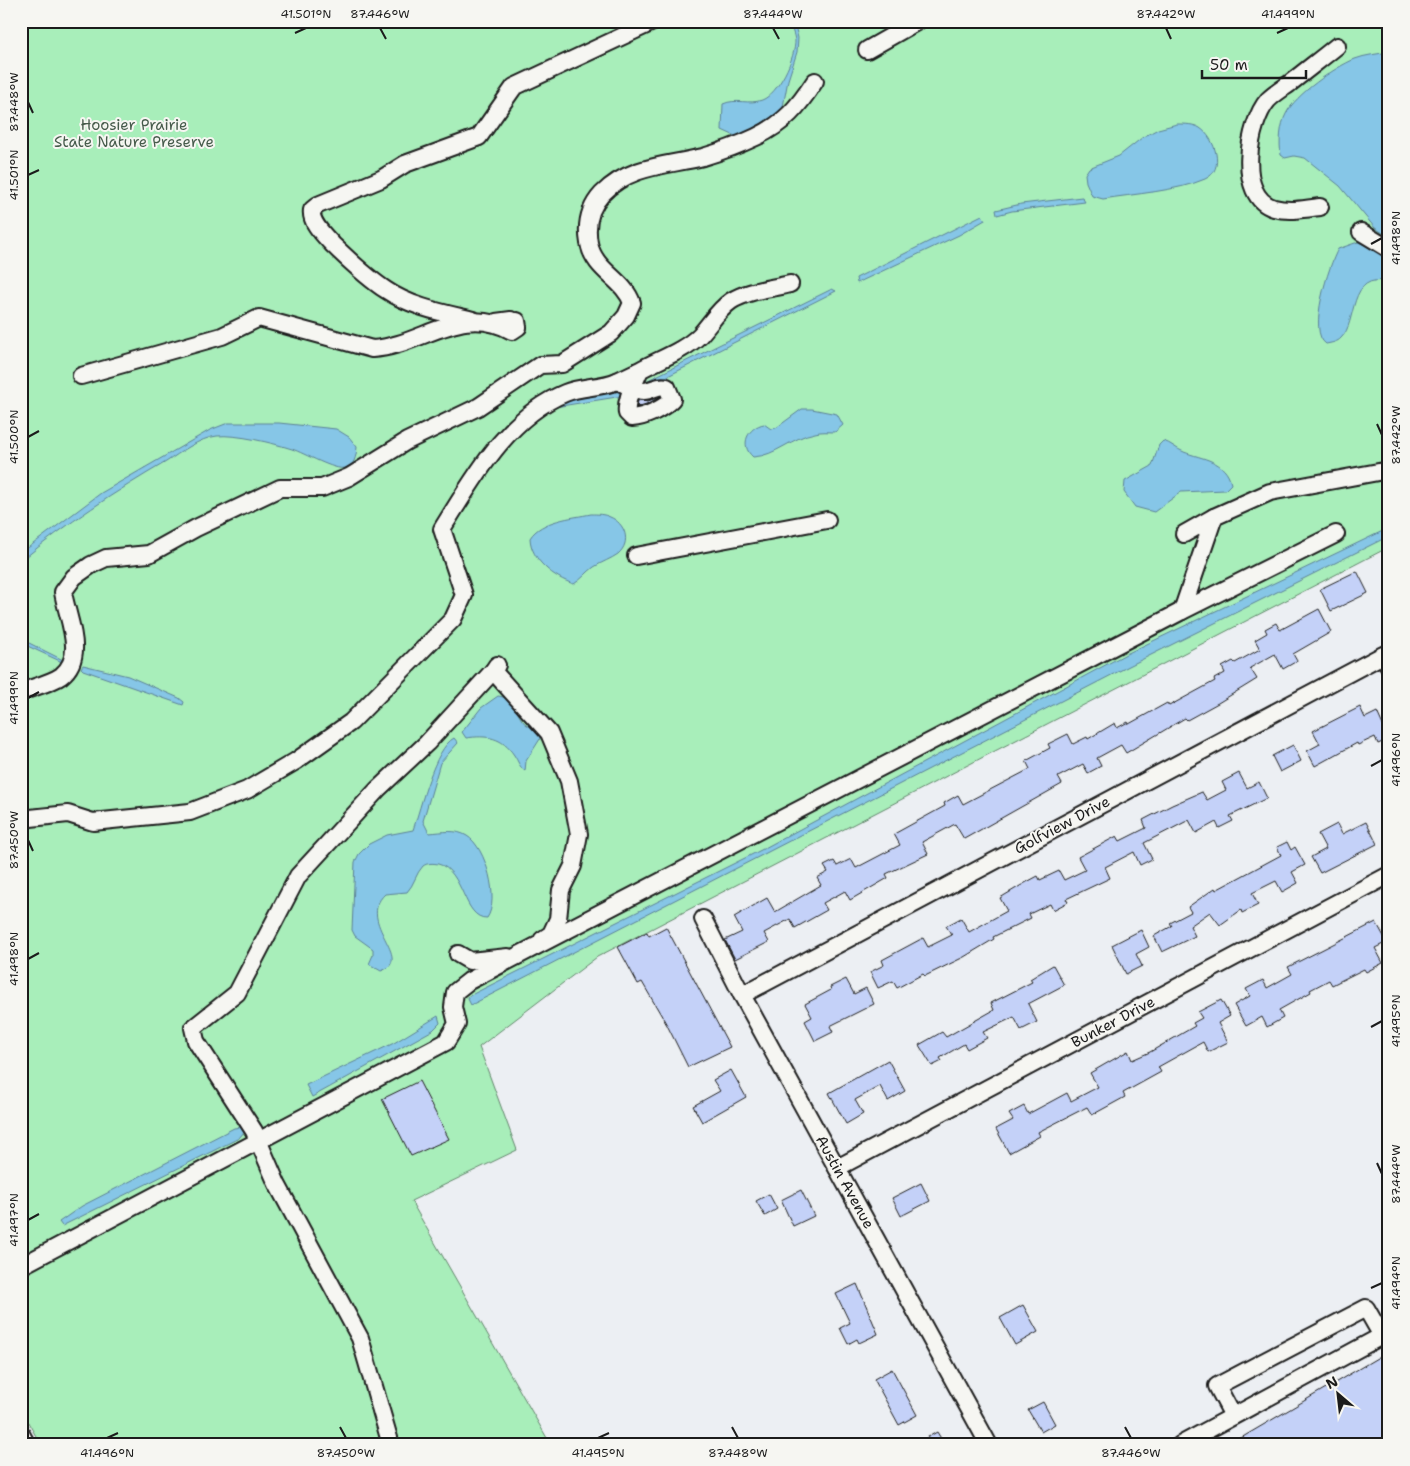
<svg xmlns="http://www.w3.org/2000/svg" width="1410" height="1466" font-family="'Shantell Sans',sans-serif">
<rect width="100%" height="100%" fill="#eceff3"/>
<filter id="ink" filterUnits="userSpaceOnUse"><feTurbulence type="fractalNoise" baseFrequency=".02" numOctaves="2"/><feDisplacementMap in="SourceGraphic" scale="10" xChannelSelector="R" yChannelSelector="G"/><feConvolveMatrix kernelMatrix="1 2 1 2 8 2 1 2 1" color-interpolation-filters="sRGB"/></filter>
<g filter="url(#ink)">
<!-- green -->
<polygon fill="#a8eeba" stroke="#62856b" points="21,21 1389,21 1389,547 597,957 479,1047 517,1150 411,1201 551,1445 41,1445 21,1410"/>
<!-- water -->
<g fill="#86c6e7" stroke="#5c8296">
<path d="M789 21H794L798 38 797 52 788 80 782 112 743 136H735L722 130 723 104C736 98 749 105 762 100 778 94 796 57 795 40 794 34 791 27 789 21Z"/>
<path d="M1389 52V237L1375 228 1340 186 1305 158 1294 156 1285 158 1281 155C1279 143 1280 125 1286 114 1295 95 1335 67 1355 59 1365 55 1378 54 1389 52Z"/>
<path d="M1177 124C1185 124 1194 124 1200 128 1215 138 1226 170 1205 179 1178 191 1133 194 1103 199L1092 196 1086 182 1085 174 1089 168 1119 156 1143 137 1158 129Z"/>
<polygon points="1082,197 1085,202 1012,211 997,215 996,210 1021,204"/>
<polygon points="982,215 985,220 959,235 857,283 856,278"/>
<path d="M1358 242 1368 246 1389 259V282C1347 271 1358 323 1341 338 1338 342 1331 343 1326 344 1307 332 1329 265 1338 249Z"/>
<polygon points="832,289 836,291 660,380 643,385 644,382"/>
<polygon points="623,391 623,396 555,407 556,401"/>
<path d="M802 409H812L837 414 843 425 835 432C829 432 821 431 815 433 792 437 776 456 753 457 739 445 748 427 764 424L771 429 776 428Z"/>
<path d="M228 423H279L336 429 349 437 357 447C356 457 355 465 345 468 335 471 304 453 292 449 273 443 236 434 217 436 199 438 180 453 166 462 115 492 67 523 21 561V553L101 493 210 430Z"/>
<path d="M1163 441C1171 443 1176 449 1184 452 1202 459 1226 460 1231 484L1225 490 1181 492 1154 512 1135 507 1124 492 1125 481 1152 466 1159 445Z"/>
<path d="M591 514C597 514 604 514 610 517 625 523 632 542 618 554 611 559 602 562 594 567 587 572 582 579 574 584 554 578 531 560 530 538 541 520 572 518 591 514Z"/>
<polygon points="1389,528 1389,536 1129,666 471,1005 467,997 761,850 1126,654"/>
<polygon points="21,639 63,660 62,662 21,643"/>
<polygon points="83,665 128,676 179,698 184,702 183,705 83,670 81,668"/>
<path d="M498 696C514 698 514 708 522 720 528 729 538 726 540 739L526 761 525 771C520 768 518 761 514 755 502 737 487 735 466 738L462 732 481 708Z"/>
<path d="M454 738 458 743 440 763 423 821 429 833C443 832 456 829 467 836 486 847 500 900 487 918 463 919 464 870 438 864 433 863 427 863 423 866 416 873 414 885 407 892L385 894C355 922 416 959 381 971L369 964 373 955V949L355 936 352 930 355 862 359 854 369 844 387 835 413 830C421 807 434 749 454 738Z"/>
<polygon points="438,1016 440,1023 433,1030 312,1097 306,1085 394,1043"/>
<polygon points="241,1127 245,1131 239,1138 62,1226 59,1222 82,1206 234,1128"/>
</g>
<!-- building -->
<g fill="#c4d1f8" stroke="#1c1c1c">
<polygon points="659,397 649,403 637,407 638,400 648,401"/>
<polygon points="1357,571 1368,593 1331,611 1320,589"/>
<polygon points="1319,609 1331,632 1293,654 1297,661 1283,669 1275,654 1250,668 1257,679 1218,703 1187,720 1185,718 1126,753 1121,745 1097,758 1101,766 1088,773 1083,764 1058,777 1062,784 964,839 955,824 922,842 928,854 886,874 888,878 850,900 845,891 823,903 827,910 795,928 790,919 764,933 769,942 735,959 725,940 742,932 734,917 767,898 775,912 821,885 817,878 828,872 824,866 834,861 837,866 851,859 856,868 900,845 894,834 945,806 944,803 958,795 963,804 1030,769 1026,761 1050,748 1048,744 1068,734 1073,744 1087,737 1088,739 1115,723 1117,728 1128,722 1129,724 1167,703 1169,706 1215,681 1214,679 1225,673 1222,667 1233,661 1235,663 1260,649 1255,640 1267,633 1265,629 1276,623 1280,630"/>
<polygon points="1360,707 1365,718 1377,712 1389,739 1378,744 1375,737 1358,745 1357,743 1315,766 1307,751 1320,744 1313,731"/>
<polygon points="1293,745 1301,761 1280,772 1272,756"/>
<polygon points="1239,773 1247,788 1259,782 1267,798 1230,816 1233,821 1219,828 1216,822 1196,833 1189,820 1144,843 1152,859 1140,865 1134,852 1105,867 1110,878 1066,899 1068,902 1053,910 1050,904 1029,914 1031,918 993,937 994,939 964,957 925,976 923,974 897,988 893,981 878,988 870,972 884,965 882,960 923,938 928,947 952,935 946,926 961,918 969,932 1007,911 1000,898 1025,883 1038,876 1040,880 1059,871 1064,880 1085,870 1078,857 1117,836 1120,841 1146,828 1143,820 1172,805 1202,792 1207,800 1226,790 1222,782"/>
<polygon points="1366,822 1377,844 1320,873 1311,857 1326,849 1318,834 1337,824 1342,834"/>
<polygon points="1287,842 1291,850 1295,847 1305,865 1292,872 1298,883 1282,892 1276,881 1252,893 1258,905 1242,913 1241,910 1220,925 1210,912 1190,926 1195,936 1162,952 1154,936 1172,926 1170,923 1191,912 1188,907 1215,888 1216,890 1281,855 1277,847"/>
<polygon points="1376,922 1387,942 1375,948 1383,963 1366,972 1364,969 1332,985 1329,980 1310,990 1311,992 1279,1010 1283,1018 1267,1027 1262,1017 1246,1026 1234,1005 1250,996 1246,989 1263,980 1267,988 1292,974 1288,967"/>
<polygon points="666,927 730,1047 688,1067 667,1025 642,982 638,984 618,947 647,932 649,936"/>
<polygon points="1141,930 1149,947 1136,954 1142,966 1126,974 1112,945"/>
<polygon points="1053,965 1064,985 1028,1004 1037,1022 1021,1030 1014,1017 983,1032 987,1038 967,1049 964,1044 940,1058 942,1061 932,1066 919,1045 942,1032 946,1037 994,1010 991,1003 1032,982 1030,979"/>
<polygon points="846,979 854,994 866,988 874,1004 830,1026 833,1032 815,1041 805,1021 812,1017 805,1004 831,990 830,987"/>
<polygon points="1221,1000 1230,1016 1218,1023 1228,1042 1208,1052 1203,1042 1158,1067 1161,1072 1123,1093 1125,1097 1092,1115 1087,1107 1038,1132 1040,1136 1009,1153 996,1129 1013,1120 1009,1114 1024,1106 1028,1114 1067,1093 1071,1101 1098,1087 1090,1073 1128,1051 1132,1060 1150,1052 1195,1026 1193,1023 1202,1018 1198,1012"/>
<polygon points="888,1060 905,1091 888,1101 880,1086 855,1100 863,1114 846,1124 829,1093"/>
<polygon points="731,1070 746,1097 702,1122 693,1106 720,1091 713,1080"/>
<polygon points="419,1081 449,1139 411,1156 382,1099"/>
<polygon points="921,1183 930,1201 901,1216 892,1198"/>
<polygon points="801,1190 814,1216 793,1226 781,1200"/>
<polygon points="769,1194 777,1209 765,1216 756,1201"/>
<polygon points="857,1284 878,1334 859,1343 857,1339 848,1344 840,1328 850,1323 836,1294"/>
<polygon points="1023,1305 1038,1332 1015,1345 1000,1318"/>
<polygon points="1389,1351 1389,1441 1382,1445 1229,1445"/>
<polygon points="892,1369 917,1415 899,1425 874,1379"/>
<polygon points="1043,1402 1055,1424 1041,1432 1028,1410"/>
<polygon points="937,1432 945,1445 914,1445"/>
</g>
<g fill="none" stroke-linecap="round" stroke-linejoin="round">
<defs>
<g id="minor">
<polyline points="867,50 918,21"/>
<path d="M1320 207C1305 209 1289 212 1274 208 1236 197 1248 123 1268 100 1274 94 1282 89 1289 84 1305 71 1321 59 1337 46"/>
<polyline points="1361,232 1389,249"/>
<path d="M473 320C444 313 411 307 386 290 366 277 350 261 333 245 325 236 310 223 312 210L318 205 381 179 405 164 479 137 514 87 655 21"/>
<path d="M640 370 617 381C625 384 636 391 644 391 652 391 658 384 667 387L672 399C663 409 645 417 632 418L627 413C625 399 635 383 640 370 660 359 684 351 700 335 711 323 718 310 731 301 749 290 770 289 790 284"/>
<path d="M81 376 222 336 259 318 372 349C422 346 461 302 512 331L518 327 517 321 510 324 511 320 496 322"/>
<polyline points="1184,534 1214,517"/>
<polyline points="1336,534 1182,611 1214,517 1270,492 1389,470"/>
<polyline points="636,556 827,520"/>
<polyline points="497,665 493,671 549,733 569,781 579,834 573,866 561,890 558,919 551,934 542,940"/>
<path d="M21 692C33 687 51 683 61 676 87 656 67 618 63 592L74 577 91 565 106 558 149 554 196 528 280 488H322L349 477 407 441 478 407 540 365 562 364 611 333 626 316 632 303C624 279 594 271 589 243 586 226 589 208 602 194 630 165 666 166 703 157 720 152 739 145 756 137 785 123 798 107 815 81"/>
<path d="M21 819 68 814 93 822 190 812 247 790 296 761 351 722 453 619 464 595 442 529C474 478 507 417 565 393 581 386 601 388 617 381"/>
<polyline points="703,919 742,995 989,1445"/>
<polyline points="458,954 470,961 508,957"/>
<polyline points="742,995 1383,655 1389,666"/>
<polyline points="837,1168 1389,875"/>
<polyline points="21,1266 446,1042 457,1024 453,1007 455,992 469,981 1182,611"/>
<polyline points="1233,1416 1217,1386 1366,1308 1382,1336"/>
<polyline points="21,1434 27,1445"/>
<polyline points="391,1445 360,1338 277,1184 254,1131 196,1041 193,1028 237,993 298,876 378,789 427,743 493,671"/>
<polyline points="1180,1445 1389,1332"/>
</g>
</defs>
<!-- minor casing -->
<use href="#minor" stroke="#1c1c1c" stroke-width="20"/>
<!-- minor -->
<use href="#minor" stroke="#f6f6f2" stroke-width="16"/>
</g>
</g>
<!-- ticks -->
<path fill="none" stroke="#1c1c1c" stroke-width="2" d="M380 28 386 39M773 28 779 39M1166 28 1171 39M295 33 306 28M1277 33 1288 28M28 102 33 113M28 175 39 170M1371 244 1382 238M1377 424 1382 435M28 437 39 431M28 698 39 692M1371 766 1382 760M28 840 33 851M28 959 39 953M1371 1027 1382 1021M1377 1163 1382 1174M28 1220 39 1214M1371 1288 1382 1283M340 1427 346 1438M732 1427 738 1438M1125 1427 1131 1438M107 1438 118 1433M598 1438 609 1433"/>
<g text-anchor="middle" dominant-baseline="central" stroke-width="4" stroke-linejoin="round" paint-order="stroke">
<!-- park labels -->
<g font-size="15" fill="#465b4b" stroke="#f6f6f2">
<text x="134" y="125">Hoosier Prairie<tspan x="134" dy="17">State Nature Preserve</tspan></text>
</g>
<!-- street labels -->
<g font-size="15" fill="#1c1c1c" stroke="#f6f6f2">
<text transform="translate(1062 825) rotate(-28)">Golfview Drive</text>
<text transform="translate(1113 1022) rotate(-28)">Bunker Drive</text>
<text transform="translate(845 1182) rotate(61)">Austin Avenue</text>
</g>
</g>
<!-- margin -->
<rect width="1410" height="1466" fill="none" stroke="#f6f6f2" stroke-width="55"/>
<!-- north arrow -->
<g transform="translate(1338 1394) rotate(332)" stroke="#f6f6f2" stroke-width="4" paint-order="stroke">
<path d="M0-4L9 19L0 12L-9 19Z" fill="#1c1c1c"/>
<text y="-8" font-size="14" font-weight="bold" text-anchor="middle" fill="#1c1c1c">N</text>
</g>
<!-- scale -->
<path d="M1202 70v8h104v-8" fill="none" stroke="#1c1c1c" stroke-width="2.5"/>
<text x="1210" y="70" font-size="15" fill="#1c1c1c" stroke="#f6f6f2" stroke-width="4" paint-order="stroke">50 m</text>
<rect x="28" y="28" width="1354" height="1410" fill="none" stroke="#1c1c1c" stroke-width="2"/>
<g font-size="12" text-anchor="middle" fill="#1c1c1c">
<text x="306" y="18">41.501°N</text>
<text x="380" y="18">87.446°W</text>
<text x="773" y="18">87.444°W</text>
<text x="1166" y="18">87.442°W</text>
<text x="1288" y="18">41.499°N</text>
<text transform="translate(14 102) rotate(-90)" y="4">87.448°W</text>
<text transform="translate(14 175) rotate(-90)" y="4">41.501°N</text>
<text transform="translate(1396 238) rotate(-90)" y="4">41.498°N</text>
<text transform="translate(1396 435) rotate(-90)" y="4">87.442°W</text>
<text transform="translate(14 437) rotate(-90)" y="4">41.500°N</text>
<text transform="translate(14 698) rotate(-90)" y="4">41.499°N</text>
<text transform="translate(1396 760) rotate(-90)" y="4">41.496°N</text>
<text transform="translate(14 840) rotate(-90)" y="4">87.450°W</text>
<text transform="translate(14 959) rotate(-90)" y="4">41.498°N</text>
<text transform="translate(1396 1021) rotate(-90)" y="4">41.495°N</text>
<text transform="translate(1396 1174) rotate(-90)" y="4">87.444°W</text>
<text transform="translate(14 1220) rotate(-90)" y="4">41.497°N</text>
<text transform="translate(1396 1283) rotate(-90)" y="4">41.494°N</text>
<text x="107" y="1457">41.496°N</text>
<text x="346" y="1457">87.450°W</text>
<text x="598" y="1457">41.495°N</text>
<text x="738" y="1457">87.448°W</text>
<text x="1131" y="1457">87.446°W</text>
</g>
</svg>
